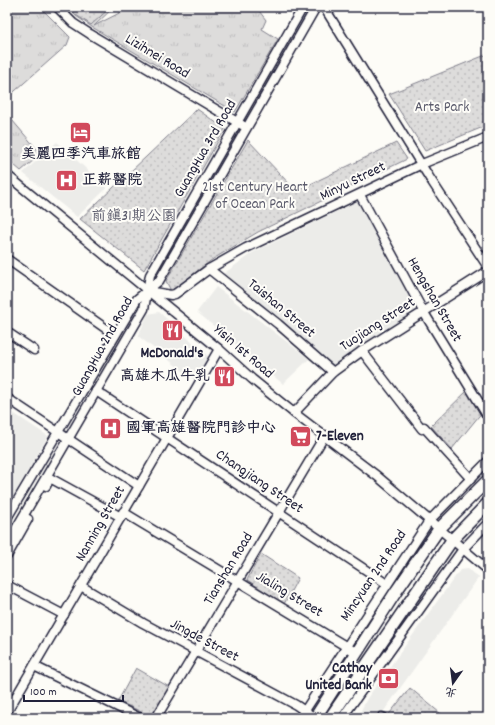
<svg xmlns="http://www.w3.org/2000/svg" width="495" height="725" font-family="Dekko,'LXGW WenKai TC',sans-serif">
<defs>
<pattern id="grass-tufts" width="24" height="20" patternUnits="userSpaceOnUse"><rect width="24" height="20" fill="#dddcdb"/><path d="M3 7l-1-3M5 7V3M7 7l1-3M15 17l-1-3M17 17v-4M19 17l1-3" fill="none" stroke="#bdbcbd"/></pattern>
<pattern id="park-dots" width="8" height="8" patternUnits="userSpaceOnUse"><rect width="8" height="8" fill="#dddcdb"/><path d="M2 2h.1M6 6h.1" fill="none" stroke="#bdbcbd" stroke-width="1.8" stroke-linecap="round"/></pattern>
</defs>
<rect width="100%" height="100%" fill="#fdfcf7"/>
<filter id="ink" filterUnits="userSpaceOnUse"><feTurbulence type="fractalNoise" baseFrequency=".025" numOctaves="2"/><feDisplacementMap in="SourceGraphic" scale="8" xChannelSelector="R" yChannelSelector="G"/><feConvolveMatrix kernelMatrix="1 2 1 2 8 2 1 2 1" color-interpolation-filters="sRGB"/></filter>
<g filter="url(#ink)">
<!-- built -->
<g fill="#ecece9">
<polygon points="57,142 107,188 77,217 23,173"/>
<polygon points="360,200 419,310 332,367 222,275 252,253"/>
<polygon points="216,287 309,359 283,384 197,312"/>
<polygon points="159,312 210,358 197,382 138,336 148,314"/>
<polygon points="7,409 48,436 7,507"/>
<polygon points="468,569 479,577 379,718 357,718 368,697 460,570"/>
</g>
<!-- grass -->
<g fill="url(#grass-tufts)" stroke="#807f8b">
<polygon points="7,7 40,7 70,37 67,45 7,98"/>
<polygon points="67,7 114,7 94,26 131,7 256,7 266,20 262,29 278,39 235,112 92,27 76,16"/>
<polygon points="12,120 41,154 21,171 7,159 7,124"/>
</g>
<!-- park -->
<g fill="url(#park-dots)" stroke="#807f8b">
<polygon points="69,7 111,7 91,25 76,15"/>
<polygon points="488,54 488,125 425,151 389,94"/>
<polygon points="197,109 225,129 144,270 80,219"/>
<polygon points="248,140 296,191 396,143 407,159 258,232 213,259 171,291 166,281"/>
<polygon points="470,388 483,411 452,449 431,426"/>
<polygon points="261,554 298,578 284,604 247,580"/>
<polygon points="136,668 171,688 156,715 150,716 118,701"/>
<polygon points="410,688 446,718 386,718"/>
</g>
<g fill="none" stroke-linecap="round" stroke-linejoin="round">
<defs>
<g id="minor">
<polyline points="57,7 73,23 90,34 242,125"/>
<polyline points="324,7 429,177 488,267"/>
<polyline points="7,175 219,349 252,379 294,413 377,476 488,570"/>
<polyline points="360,195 423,311 488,417"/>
<polyline points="7,259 115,335"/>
<polyline points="209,269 278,324 333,372"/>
<polyline points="148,291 171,295 175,294 209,269 246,248 422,164 488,137"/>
<polyline points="7,332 34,350"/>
<polyline points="362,351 422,429"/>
<polyline points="96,391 387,584"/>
<polyline points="7,398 139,486"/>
<polyline points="294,413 333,372 362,351 488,271"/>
<polyline points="424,427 471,479"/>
<polyline points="46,486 50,478 121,517"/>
<polyline points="123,512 357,653"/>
<polyline points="7,518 137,299 159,281 316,7"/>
<polyline points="7,544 144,309 150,275 303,7"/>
<polyline points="7,556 28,519"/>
<polyline points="7,585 64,615"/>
<polyline points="81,586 143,623 296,705 315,718"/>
<polyline points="34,666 140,718"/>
<polyline points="7,712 219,349"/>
<polyline points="382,717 384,718"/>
<polyline points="156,718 325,435"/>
<polyline points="300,718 429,521 488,461"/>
<polyline points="342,718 463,549 488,523"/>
</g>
<g id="major">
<polyline points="315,718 397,590 439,529 488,480"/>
<polyline points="330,718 452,540 488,503"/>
</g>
</defs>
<!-- minor casing -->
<use href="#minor" stroke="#22223b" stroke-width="11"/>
<!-- major casing -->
<use href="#major" stroke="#22223b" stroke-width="14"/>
<!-- minor -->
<use href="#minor" stroke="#fdfcf7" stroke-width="8"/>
<!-- major -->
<use href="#major" stroke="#fdfcf7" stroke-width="11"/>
</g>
</g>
<!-- icons -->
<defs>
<symbol id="hotel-square" viewBox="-11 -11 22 22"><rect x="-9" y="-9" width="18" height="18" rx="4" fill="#d1495b" stroke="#fdfcf7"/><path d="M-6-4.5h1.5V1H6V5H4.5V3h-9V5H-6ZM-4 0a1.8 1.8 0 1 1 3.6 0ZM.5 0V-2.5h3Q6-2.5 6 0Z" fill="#fff"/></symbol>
<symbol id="hospital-square" viewBox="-11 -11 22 22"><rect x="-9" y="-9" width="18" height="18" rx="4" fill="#d1495b" stroke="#fdfcf7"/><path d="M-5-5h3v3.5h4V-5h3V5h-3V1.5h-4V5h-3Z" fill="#fff"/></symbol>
<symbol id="restaurant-square" viewBox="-11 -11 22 22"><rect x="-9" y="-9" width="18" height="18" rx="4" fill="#d1495b" stroke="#fdfcf7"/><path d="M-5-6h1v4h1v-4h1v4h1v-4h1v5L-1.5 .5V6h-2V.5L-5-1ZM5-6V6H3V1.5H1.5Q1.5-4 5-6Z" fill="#fff"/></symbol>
<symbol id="supermarket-square" viewBox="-11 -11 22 22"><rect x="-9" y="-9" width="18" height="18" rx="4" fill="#d1495b" stroke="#fdfcf7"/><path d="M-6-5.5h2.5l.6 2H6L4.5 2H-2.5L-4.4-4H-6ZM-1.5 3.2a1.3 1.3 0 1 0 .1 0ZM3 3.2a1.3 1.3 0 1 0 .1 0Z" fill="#fff"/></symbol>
<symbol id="bank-square" viewBox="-11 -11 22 22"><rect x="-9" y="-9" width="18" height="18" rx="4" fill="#d1495b" stroke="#fdfcf7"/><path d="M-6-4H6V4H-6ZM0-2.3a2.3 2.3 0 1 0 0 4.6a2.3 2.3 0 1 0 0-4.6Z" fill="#fff"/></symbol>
</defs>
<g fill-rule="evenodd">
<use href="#hotel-square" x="68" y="120" width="25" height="25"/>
<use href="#hospital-square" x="54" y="168" width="25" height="25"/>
<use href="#restaurant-square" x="160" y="318" width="25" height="25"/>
<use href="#restaurant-square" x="212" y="364" width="25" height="25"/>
<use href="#hospital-square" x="98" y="416" width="25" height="25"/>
<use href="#supermarket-square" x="288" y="424" width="25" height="25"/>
<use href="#bank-square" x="376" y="666" width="25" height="25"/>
</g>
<g text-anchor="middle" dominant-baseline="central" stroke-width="4" stroke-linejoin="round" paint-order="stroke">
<!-- street labels -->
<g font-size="15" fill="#22223b" stroke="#fdfcf7">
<text transform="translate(157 57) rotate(31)">Lizihnei Road</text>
<text transform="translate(206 149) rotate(-60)">GuangHua 3rd Road</text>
<text transform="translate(353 182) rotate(-26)">Minyu Street</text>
<text transform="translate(434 300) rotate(60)">Hengshan Street</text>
<text transform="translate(281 309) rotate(40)">Taishan Street</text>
<text transform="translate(378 325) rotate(-33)">Tuojiang Street</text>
<text transform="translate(103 347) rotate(-61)">GuangHua 2nd Road</text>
<text transform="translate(243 352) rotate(41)">Yisin 1st Road</text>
<text transform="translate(259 482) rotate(34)">Changjiang Street</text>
<text transform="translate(101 524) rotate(-60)">Nanning Street</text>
<text transform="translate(229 569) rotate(-59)">Tianshan Road</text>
<text transform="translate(374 576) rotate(-56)">Mincyuan 2nd Road</text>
<text transform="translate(289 595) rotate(31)">Jialing Street</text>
<text transform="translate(204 641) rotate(28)">Jingde Street</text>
</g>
<!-- park labels -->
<g font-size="15" fill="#5a5a6b" stroke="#fdfcf7">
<text x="442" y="108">Arts Park</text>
<text x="255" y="188">21st Century Heart<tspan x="255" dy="17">of Ocean Park</tspan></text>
<text x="134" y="217">前鎮31期公園</text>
</g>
<!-- poi labels -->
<g font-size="15" font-weight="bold" fill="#22223b" stroke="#fdfcf7" text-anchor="start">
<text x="81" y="155" text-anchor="middle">美麗四季汽車旅館</text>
<text x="82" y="181">正薪醫院</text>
<text x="172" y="354" text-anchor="middle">McDonald's</text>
<text x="210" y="377" text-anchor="end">高雄木瓜牛乳</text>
<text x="126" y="429">國軍高雄醫院門診中心</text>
<text x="316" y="437">7-Eleven</text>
<text x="372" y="669" text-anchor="end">Cathay<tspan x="372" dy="17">United Bank</tspan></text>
</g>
</g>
<!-- margin -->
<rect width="495" height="725" fill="none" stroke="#fdfcf7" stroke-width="24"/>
<rect x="12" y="12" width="471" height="701" fill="none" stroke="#22223b" stroke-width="1.5" filter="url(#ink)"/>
<!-- north arrow -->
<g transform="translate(453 683) rotate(194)" stroke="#fdfcf7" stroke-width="3" paint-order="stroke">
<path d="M0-3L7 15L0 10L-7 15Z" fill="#22223b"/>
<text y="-6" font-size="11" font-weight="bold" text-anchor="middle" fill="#22223b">北</text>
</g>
<!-- scale -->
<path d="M24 695v6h99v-6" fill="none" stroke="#22223b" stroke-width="2"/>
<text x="30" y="695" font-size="12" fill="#22223b" stroke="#fdfcf7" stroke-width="3" paint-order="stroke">100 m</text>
</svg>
